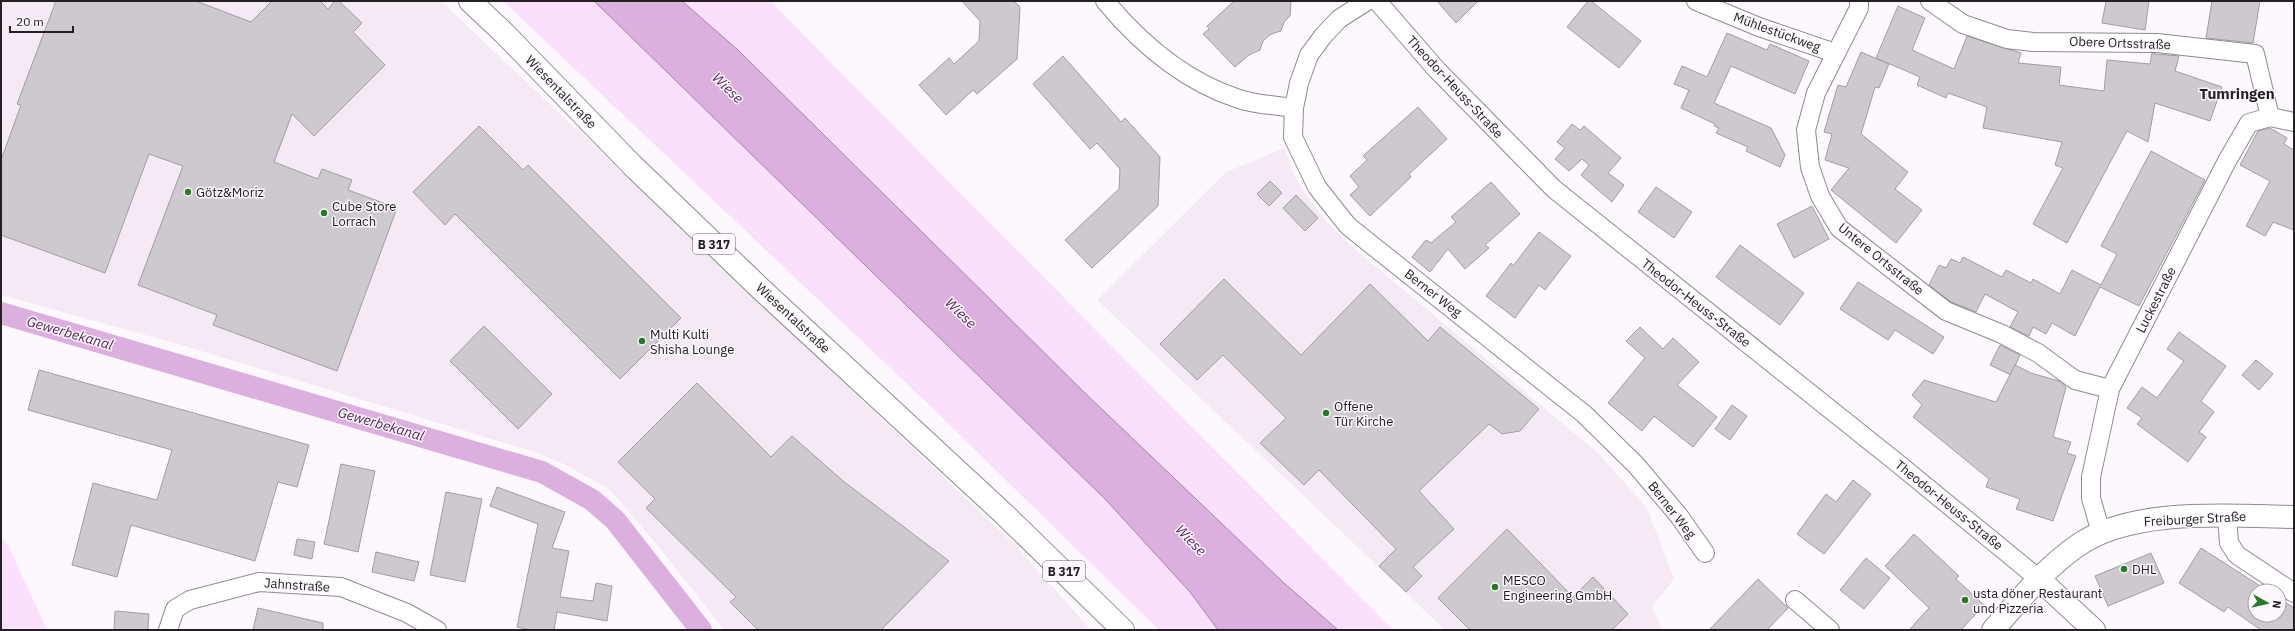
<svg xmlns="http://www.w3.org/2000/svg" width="2295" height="631" font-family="'IBM Plex Sans',sans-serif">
<rect width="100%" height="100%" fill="#fdf8fe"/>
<!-- built -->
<g fill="#f4e9f5">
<polygon points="1,1 441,1 1017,547 1091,630 724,630 659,547 610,490 566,465 535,452 185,346 1,295"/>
<polygon points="1285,148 1293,173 1306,195 1326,221 1349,244 1598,453 1647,508 1674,579 1652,607 1663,630 1445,630 1097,300 1226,172"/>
</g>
<!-- green -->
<g fill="#fae0fc">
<polygon points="503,1 594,1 1106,500 1190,592 1218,630 1159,630 922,398"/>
<polygon points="682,1 770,1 1393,630 1338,630 1284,583 1085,393 738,50"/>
<polygon points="1,538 8,545 47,630 1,630"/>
</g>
<!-- water -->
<polygon fill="#dbb0df" stroke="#a485a6" points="594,1 682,1 738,50 1085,393 1284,583 1338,630 1218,630 1190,592 1106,500"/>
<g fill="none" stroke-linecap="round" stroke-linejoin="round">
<!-- canal -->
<polyline stroke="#dbb0df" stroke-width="22" points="1,313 542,472 592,500 615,520 701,630"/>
</g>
<!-- building -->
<g fill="#cec9ce" stroke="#a19da2">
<polygon points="56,1 196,1 251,22 272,1 320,1 328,9 335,1 339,1 362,23 353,32 385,65 314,136 292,114 274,162 318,179 322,169 352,180 348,190 397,208 337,371 213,325 217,315 138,285 183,166 149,154 105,273 1,235 1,160 21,105 17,104"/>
<polygon points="962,1 1014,1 1020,7 1017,59 977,94 973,90 946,115 919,85 949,58 954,64 979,41 980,21"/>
<polygon points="1234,1 1291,1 1290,16 1284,22 1281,31 1271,34 1263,41 1260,50 1249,55 1235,67 1203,34 1209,29 1207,26"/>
<polygon points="1437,1 1478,1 1456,23"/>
<polygon points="1588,1 1591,1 1641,41 1619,68 1567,27"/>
<polygon points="2106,1 2149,1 2145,30 2102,23"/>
<polygon points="2212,1 2260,1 2253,43 2206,38"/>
<polygon points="1898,6 1925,18 1912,50 1954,69 1967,36 2021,53 2018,63 2061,67 2059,85 2104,91 2107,60 2150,64 2152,53 2156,54 2179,56 2175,71 2222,87 2210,121 2155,103 2148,142 2127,131 2067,243 2033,224 2063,168 2055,165 2062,142 1983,128 1987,107 1948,93 1946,98 1917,85 1920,77 1876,58"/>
<polygon points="1727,33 1767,50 1770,44 1809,61 1795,94 1731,66 1714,103 1771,128 1785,155 1780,167 1746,151 1748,147 1716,133 1719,128 1714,126 1715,124 1681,108 1689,90 1674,84 1682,66 1707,77"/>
<polygon points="1861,52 1889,64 1879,88 1875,87 1861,134 1908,172 1895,189 1922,210 1896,243 1831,190 1849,168 1825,160 1832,134 1824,132 1838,85 1846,87"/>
<polygon points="1063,56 1121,122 1125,118 1160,157 1158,206 1092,268 1065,240 1119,189 1120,169 1097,143 1090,149 1033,84"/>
<polygon points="1418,107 1447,139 1409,174 1411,177 1370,216 1350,195 1359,187 1350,176 1367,160 1363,156"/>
<polygon points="1572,124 1580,130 1584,126 1621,158 1608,173 1624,185 1612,202 1581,175 1589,165 1582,159 1569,171 1555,159 1565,148 1557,142"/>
<polygon points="479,126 523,170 528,165 681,318 620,379 455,214 445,225 413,192"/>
<polygon points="2270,128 2287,138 2284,144 2294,150 2294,230 2273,222 2265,236 2246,226 2270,181 2240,165 2258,131"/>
<polygon points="2151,151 2205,180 2139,306 2100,287 2075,336 2052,323 2046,334 2033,327 2029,336 2010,327 2018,312 1985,294 1976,312 1951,302 1929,285 1939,265 1946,268 1951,259 1960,263 1963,257 2002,277 2006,270 2031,283 2033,279 2060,294 2072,270 2101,285 2117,254 2101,246"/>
<polygon points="1270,181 1282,193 1269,206 1257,194"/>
<polygon points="1491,182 1520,214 1485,245 1489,248 1465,269 1448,249 1430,272 1412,257 1426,240 1431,243 1456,222 1451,217"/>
<polygon points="1656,187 1692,212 1674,238 1638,212"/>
<polygon points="1296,195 1318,218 1305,231 1283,208"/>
<polygon points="1812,206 1829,239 1794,258 1777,224"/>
<polygon points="1539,232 1571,256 1545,290 1539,285 1515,318 1486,296 1511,263 1513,266"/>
<polygon points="1740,245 1804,293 1780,325 1716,277"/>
<polygon points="1224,279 1301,355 1370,284 1428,341 1440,327 1539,409 1520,431 1502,434 1489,424 1419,491 1454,529 1413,567 1422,576 1406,592 1379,566 1396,549 1319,470 1304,485 1260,443 1286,418 1223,355 1197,380 1160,344"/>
<polygon points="1858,282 1944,337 1933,354 1895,330 1888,340 1840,309"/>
<polygon points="484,326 552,394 518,429 450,361"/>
<polygon points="1640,327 1663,349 1673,338 1699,362 1677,385 1717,417 1693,447 1654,416 1642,431 1608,403 1645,358 1626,341"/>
<polygon points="2179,332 2226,366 2201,401 2214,412 2199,432 2206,437 2188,462 2137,424 2142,418 2127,408 2142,387 2157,398 2184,361 2167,349"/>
<polygon points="2000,345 2020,355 2011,375 1990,365"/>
<polygon points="2256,360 2273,374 2259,390 2242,375"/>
<polygon points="2015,365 2031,373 2059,381 2066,387 2053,437 2071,442 2067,453 2076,456 2053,521 2016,509 2020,499 1986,487 1989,479 1913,417 1922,405 1912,395 1924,380 1996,402"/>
<polygon points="39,370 309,445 297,487 278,482 255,561 131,525 117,577 72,565 93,483 157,500 172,450 28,410"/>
<polygon points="697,383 771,457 792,436 843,481 949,561 881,630 758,630 730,602 736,597 646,508 655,499 618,462"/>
<polygon points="1732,405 1747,416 1730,440 1715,429"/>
<polygon points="341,464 375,471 358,552 324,544"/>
<polygon points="1853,480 1871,494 1824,554 1797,534 1826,494 1836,502"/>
<polygon points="497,487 565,512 552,548 569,551 560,597 593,601 596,583 612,586 607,621 557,612 554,630 532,630 517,627 538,524 490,506"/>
<polygon points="446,492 482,499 465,582 430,575"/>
<polygon points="1507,529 1573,597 1593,577 1628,614 1612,630 1470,630 1438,598"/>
<polygon points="1914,534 1959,576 1956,579 1984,605 1961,630 1909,630 1929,608 1885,566"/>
<polygon points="297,539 315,542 312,559 294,555"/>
<polygon points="2201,548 2268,591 2255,591 2255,615 2279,615 2279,598 2294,608 2294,630 2261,630 2228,607 2224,612 2179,583"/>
<polygon points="376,552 419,562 414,581 372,572"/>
<polygon points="2151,553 2164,583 2108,606 2095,576"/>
<polygon points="1866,558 1890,578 1864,609 1840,590"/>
<polygon points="1758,579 1788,608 1767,630 1709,630"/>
<polygon points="258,608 323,623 323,630 253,630"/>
<polygon points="115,611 149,614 148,630 114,630"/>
</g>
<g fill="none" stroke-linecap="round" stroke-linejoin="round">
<defs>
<g id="street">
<path d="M1105 1C1140 43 1186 82 1239 99 1256 105 1276 105 1294 108"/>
<polyline points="1367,1 1339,19 1323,36 1309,55 1299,83 1294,108 1293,137 1317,187 1348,226 1584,414 1636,465 1679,516 1705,553"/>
<polyline points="1377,1 1437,70 1554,189 1896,462 2039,579"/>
<polyline points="1696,1 1759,27 1835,53"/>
<polyline points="1859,1 1859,8 1816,93 1806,130 1810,167 1820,196 1839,228 1946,311 2002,334 2038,353 2075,380 2110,389"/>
<polyline points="1930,1 1963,24 2007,39 2033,42 2157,43 2255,54 2270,117"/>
<polyline points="2227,516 2229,543 2237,555 2294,593"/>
<polyline points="2101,533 2091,498 2091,477 2110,389 2227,161 2249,123 2270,117 2294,122"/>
<polyline points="1795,600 1830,630"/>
<polyline points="168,630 175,609 190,600 259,582 341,587 407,613 437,630"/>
</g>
<g id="secondary">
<polyline points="2039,579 2094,630"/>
<path d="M1993 630C2019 601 2044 569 2077 546 2132 507 2229 516 2294 517"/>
</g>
<polyline id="primary" points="470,1 505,34 632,165 763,291 1004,514 1123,630"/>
</defs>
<!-- street casing -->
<use href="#street" stroke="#8e8a8f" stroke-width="20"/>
<!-- secondary casing -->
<use href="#secondary" stroke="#8e8a8f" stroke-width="24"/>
<!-- primary casing -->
<use href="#primary" stroke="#8e8a8f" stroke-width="24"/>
<!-- street -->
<use href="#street" stroke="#fff" stroke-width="18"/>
<!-- secondary -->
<use href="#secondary" stroke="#fff" stroke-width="22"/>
<!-- primary -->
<use href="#primary" stroke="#fff" stroke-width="22"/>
</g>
<!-- markers -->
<g fill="#277b27" stroke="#fdf8fe" stroke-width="1.5">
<circle cx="188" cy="192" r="4"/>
<circle cx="324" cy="213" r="4"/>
<circle cx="642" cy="341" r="4"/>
<circle cx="1326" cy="413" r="4"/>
<circle cx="2124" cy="569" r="4"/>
<circle cx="1495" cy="587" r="4"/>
<circle cx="1965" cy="600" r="4"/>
</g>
<g text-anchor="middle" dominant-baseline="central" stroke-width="3" stroke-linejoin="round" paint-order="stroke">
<!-- shield labels -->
<g fill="#fdf8fe" stroke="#646164" stroke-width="1">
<rect x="693" y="234" width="42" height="20" rx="3"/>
<rect x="1043" y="561" width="42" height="20" rx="3"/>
</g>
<g font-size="12" font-weight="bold" fill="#222022">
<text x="714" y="244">B 317</text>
<text x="1064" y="571">B 317</text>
</g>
<!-- street labels -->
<g font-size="13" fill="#222022" stroke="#fdf8fe">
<text transform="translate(1777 32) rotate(20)">Mühlestückweg</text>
<text transform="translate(2120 43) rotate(2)">Obere Ortsstraße</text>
<text transform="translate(1455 87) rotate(47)">Theodor-Heuss-Straße</text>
<text transform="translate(561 92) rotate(46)">Wiesentalstraße</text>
<text transform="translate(1881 259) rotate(39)">Untere Ortsstraße</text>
<text transform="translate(1433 293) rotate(38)">Berner Weg</text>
<text transform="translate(2156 300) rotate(-63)">Luckestraße</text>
<text transform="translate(1696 303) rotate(38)">Theodor-Heuss-Straße</text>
<text transform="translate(793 318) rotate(43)">Wiesentalstraße</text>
<text transform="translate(1949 505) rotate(39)">Theodor-Heuss-Straße</text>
<text transform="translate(1672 510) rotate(52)">Berner Weg</text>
<text transform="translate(2195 519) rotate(-3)">Freiburger Straße</text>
<text transform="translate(297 585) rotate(4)">Jahnstraße</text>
</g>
<!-- poi labels -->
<g font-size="13" fill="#222022" stroke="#fdf8fe" text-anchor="start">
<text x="196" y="192">Götz&amp;Moriz</text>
<text x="332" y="206">Cube Store<tspan x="332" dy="15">Lorrach</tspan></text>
<text x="650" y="334">Multi Kulti<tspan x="650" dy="15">Shisha Lounge</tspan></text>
<text x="1334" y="406">Offene<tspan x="1334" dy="15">Tür Kirche</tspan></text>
<text x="2132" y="569">DHL</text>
<text x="1503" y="580">MESCO<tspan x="1503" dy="15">Engineering GmbH</tspan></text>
<text x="1973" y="593">usta döner Restaurant<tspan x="1973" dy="15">und Pizzeria</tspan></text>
</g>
<!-- water labels -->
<g font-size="14" font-style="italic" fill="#54225a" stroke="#fdf8fe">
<text transform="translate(728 88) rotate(44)">Wiese</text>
<text transform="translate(961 313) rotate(44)">Wiese</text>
<text transform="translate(70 333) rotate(16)">Gewerbekanal</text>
<text transform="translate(381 424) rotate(16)">Gewerbekanal</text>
<text transform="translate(1191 540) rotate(46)">Wiese</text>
</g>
<!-- quarter labels -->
<g font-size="15" font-weight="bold" fill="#222022" stroke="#fdf8fe">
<text x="2237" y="93">Tumringen</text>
</g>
</g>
<!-- border -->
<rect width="2295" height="631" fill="none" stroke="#222022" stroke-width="4"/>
<!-- north arrow -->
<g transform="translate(2267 603) rotate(98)"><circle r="19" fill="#fdf8fe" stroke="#a5a2a6"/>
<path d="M0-3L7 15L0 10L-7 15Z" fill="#277b27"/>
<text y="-6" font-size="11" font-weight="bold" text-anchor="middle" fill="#222022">N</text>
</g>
<!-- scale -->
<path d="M10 26v6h63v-6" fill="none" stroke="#222022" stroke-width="2"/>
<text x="16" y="26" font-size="12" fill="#222022" stroke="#fdf8fe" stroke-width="3" paint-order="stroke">20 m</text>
</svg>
